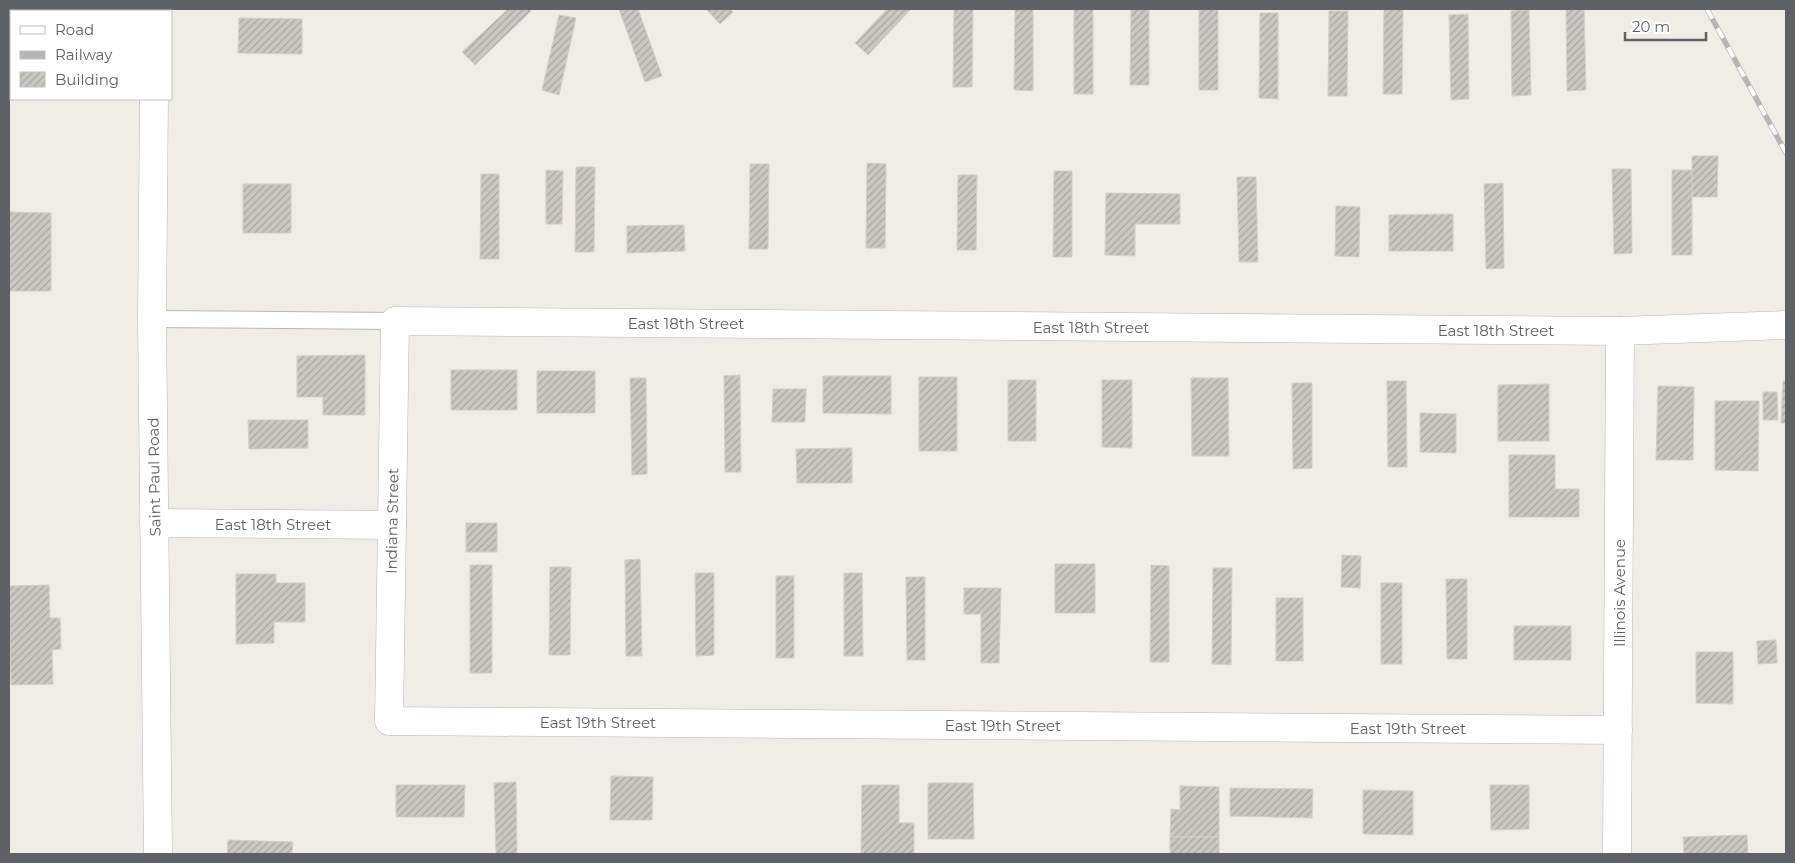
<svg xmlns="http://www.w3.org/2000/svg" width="1795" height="863" font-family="Montserrat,sans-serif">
<defs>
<pattern id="building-hatch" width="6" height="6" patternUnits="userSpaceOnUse" patternTransform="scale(1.25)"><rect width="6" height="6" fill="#cbc8c4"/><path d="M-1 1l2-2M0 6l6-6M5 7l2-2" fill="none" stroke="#a8a6a3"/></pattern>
</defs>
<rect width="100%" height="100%" fill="#f0ede7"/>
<!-- building -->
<g fill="url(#building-hatch)" stroke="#d4cec5">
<polygon points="508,9 529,9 531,11 475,65 462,52"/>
<polygon points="619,9 638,9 662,76 645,82"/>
<polygon points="706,9 730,9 733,12 720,24"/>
<polygon points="887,9 911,9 868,55 855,43"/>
<polygon points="954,9 973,9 972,87 953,87"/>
<polygon points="1015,9 1033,9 1033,91 1014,90"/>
<rect x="1074" y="9" width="19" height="85"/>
<polygon points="1131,9 1149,9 1149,85 1130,85"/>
<rect x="1199" y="9" width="19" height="81"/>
<polygon points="1384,9 1403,9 1402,94 1383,94"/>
<polygon points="1566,9 1584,9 1586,90 1567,91"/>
<polygon points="1529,10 1531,95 1512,96 1511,11"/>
<polygon points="1329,11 1348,11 1347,96 1328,96"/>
<polygon points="1260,13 1278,13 1278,99 1259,98"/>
<polygon points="1468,14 1469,99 1451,100 1449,15"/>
<polygon points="559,15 576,18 559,95 542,90"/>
<polygon points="239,18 302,19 302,54 238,53"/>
<polygon points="1692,156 1718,156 1717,197 1692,197"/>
<polygon points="867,163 886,164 885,248 866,248"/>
<polygon points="750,164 769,164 768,249 749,249"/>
<polygon points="576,167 595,167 594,252 575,252"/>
<polygon points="1612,169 1631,169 1632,253 1614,254"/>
<polygon points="546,170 563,171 562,224 546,224"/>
<rect x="1672" y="170" width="20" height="85"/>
<polygon points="1054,171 1072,171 1072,257 1053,257"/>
<polygon points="481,174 499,174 499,259 480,259"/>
<polygon points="958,175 977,175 976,250 957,250"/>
<polygon points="1237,177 1256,177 1258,262 1239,262"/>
<polygon points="1503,183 1504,268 1486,269 1484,184"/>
<rect x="243" y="184" width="48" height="49"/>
<polygon points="1106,193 1180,194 1180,224 1135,224 1135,256 1105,255"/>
<polygon points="1336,206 1360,207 1359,257 1335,256"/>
<polygon points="9,212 51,213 51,291 9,291"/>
<polygon points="1453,214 1453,251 1389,251 1389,215"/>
<polygon points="684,225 685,251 627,253 627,226"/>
<polygon points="365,355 365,415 323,415 323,397 297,397 297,356"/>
<rect x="451" y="370" width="66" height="40"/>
<rect x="537" y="371" width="58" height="42"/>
<polygon points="740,375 741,472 725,472 724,376"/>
<polygon points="823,376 891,376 891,414 823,413"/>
<rect x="919" y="377" width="38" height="74"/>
<polygon points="630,378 646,378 647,474 632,475"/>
<polygon points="1191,378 1228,378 1229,456 1192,456"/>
<rect x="1008" y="380" width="28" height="61"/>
<polygon points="1102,380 1132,380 1132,448 1102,447"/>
<polygon points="1387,381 1406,381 1407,467 1388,467"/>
<polygon points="1783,381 1786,381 1786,423 1781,423"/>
<polygon points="1292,383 1312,383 1312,468 1293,469"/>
<polygon points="1549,384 1549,441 1498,441 1498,385"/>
<polygon points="1658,386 1694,387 1693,460 1656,460"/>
<polygon points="773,389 806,389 805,422 772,422"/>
<polygon points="1763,392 1777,392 1778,420 1763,420"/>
<polygon points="1715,401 1759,401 1758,471 1715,470"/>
<polygon points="1420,413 1456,414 1456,453 1420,452"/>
<polygon points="248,420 308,420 308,448 249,449"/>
<polygon points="852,448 852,483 797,483 796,449"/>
<polygon points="1509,455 1555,455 1555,489 1579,489 1579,517 1509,517"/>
<rect x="466" y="523" width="31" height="29"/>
<polygon points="1342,555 1361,556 1360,588 1341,587"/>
<polygon points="640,559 642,656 626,656 625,560"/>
<rect x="1055" y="564" width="40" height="49"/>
<rect x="470" y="565" width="22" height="108"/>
<polygon points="1151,565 1169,566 1169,662 1150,662"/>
<polygon points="550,567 571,567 570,655 549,655"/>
<polygon points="1213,568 1232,568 1231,665 1212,664"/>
<polygon points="695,573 714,573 714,655 696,656"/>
<polygon points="844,573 862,573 863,656 844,656"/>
<polygon points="236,574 276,574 276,583 305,583 305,622 274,622 274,643 236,644"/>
<rect x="776" y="576" width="18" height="82"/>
<polygon points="906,577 925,577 925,660 907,660"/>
<polygon points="1446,579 1467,579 1467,659 1447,659"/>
<rect x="1381" y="583" width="21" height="81"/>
<polygon points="49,585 50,618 60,618 61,649 52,650 53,684 11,685 9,586"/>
<polygon points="964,588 1001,588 999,663 981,663 981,614 964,614"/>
<rect x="1276" y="598" width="27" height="63"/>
<rect x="1514" y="626" width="57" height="34"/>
<polygon points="1776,640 1777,663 1758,664 1757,641"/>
<polygon points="1696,652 1733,652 1733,704 1696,703"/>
<polygon points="611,776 653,777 652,820 610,820"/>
<polygon points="516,782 517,854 496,854 494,783"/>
<polygon points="928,783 973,783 974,839 928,839"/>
<polygon points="396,785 465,785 464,817 396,817"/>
<polygon points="862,785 899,785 899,823 914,823 914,854 861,854"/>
<polygon points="1490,785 1529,785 1529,829 1491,830"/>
<polygon points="1180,786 1219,787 1219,837 1170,837 1171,809 1180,810"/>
<polygon points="1230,788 1313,789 1312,818 1230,816"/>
<polygon points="1363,790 1413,791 1413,835 1363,834"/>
<polygon points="1747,835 1748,854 1684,854 1683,837"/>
<rect x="1170" y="837" width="49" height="17"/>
<polygon points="228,840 293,842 292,854 227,854"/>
</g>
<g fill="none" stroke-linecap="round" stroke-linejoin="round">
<defs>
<polyline id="service" points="152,319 395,321"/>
<g id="minor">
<polyline points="154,523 392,525"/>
<polyline points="1618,730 389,721 395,321 1620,331 1786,325"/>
<polyline points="1617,854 1620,331"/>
</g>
<g id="secondary">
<polyline points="155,11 155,9"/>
<polyline points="154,99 152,319 158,854"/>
</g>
</defs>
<!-- service casing -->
<use href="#service" stroke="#b4b7ba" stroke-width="18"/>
<!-- minor casing -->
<use href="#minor" stroke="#b4b7ba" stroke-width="29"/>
<!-- secondary casing -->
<use href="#secondary" stroke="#b5b9bd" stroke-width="29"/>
<!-- service -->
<use href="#service" stroke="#fff" stroke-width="16"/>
<!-- minor -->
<use href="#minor" stroke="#fff" stroke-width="28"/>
<!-- secondary -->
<use href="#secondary" stroke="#fff" stroke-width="28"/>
<defs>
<polyline id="rail" points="1707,9 1786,153"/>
</defs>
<!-- rail casing -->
<use href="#rail" stroke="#b5b6b6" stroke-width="5.5"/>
<!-- rail -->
<use href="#rail" stroke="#fff" stroke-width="4" stroke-dasharray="11" stroke-linecap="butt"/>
</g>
<g text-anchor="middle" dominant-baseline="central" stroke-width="5" stroke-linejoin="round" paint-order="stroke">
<!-- street labels -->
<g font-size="15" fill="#5e6266" stroke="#fff">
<text x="686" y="323">East 18th Street</text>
<text x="1091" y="327">East 18th Street</text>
<text x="1496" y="330">East 18th Street</text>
<text transform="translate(154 477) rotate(-91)">Saint Paul Road</text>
<text transform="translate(392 521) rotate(-89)">Indiana Street</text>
<text x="273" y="524">East 18th Street</text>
<text transform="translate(1619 593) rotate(-90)">Illinois Avenue</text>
<text x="598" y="722">East 19th Street</text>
<text x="1003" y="725">East 19th Street</text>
<text x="1408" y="728">East 19th Street</text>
</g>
</g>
<!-- border -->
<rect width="1795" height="863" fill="none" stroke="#5e6266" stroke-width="20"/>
<!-- legend -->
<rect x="10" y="10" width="162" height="90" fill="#ffffff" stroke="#bfc0c2"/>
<rect x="20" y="26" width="25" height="8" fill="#ffffff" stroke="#bfc0c2"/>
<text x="55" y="35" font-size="15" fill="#5e6266">Road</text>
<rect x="20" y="51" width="25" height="8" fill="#b5b6b6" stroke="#bfc0c2"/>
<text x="55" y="60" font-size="15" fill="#5e6266">Railway</text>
<rect x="20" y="72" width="25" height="15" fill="url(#building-hatch)" stroke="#bfc0c2"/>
<text x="55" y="85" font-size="15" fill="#5e6266">Building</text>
<!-- scale -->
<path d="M1625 32v8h81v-8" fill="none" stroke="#5e6266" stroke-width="2.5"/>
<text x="1632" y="32" font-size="15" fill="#5e6266" stroke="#ffffff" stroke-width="4" paint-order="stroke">20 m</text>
</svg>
